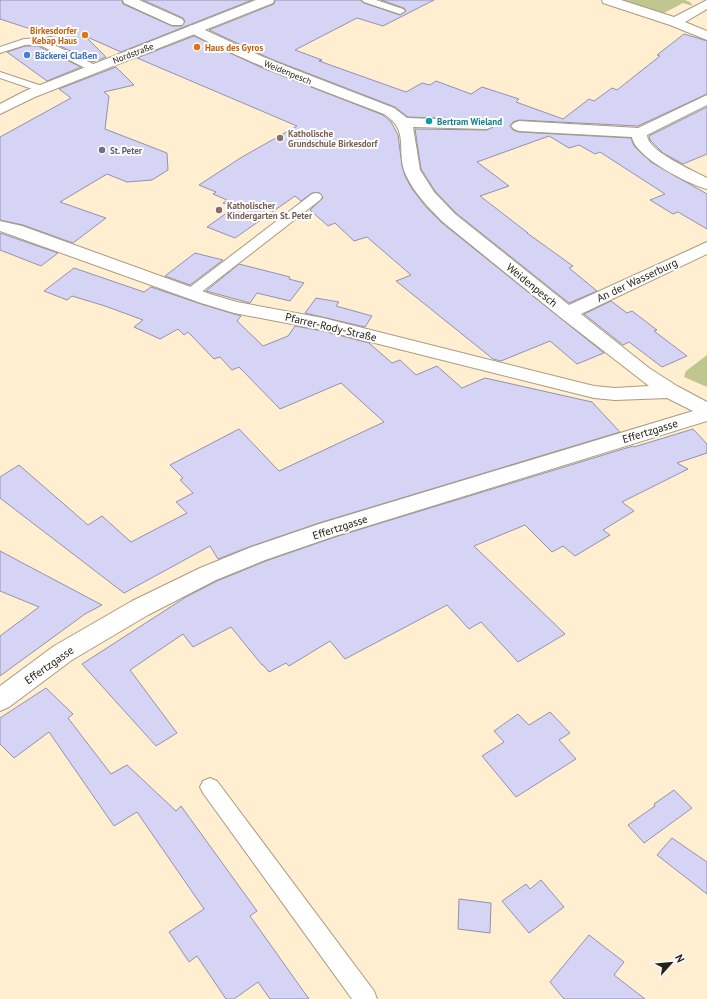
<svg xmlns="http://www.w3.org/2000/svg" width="707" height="999" font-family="'PT Sans',sans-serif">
<rect width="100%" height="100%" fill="#ffeecf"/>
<!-- green -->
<g fill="#bfc68f">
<polygon points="612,0 685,0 690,2 693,6 683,3 664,13 673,16 670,18"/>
<polygon points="707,355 707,387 684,377 686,371"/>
</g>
<!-- building -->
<g fill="#d5d4f4" stroke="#9391af">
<polygon points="0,0 122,0 123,4 172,26 182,26 185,21 183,18 143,0 252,0 121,52 85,36 106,57 93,62 44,38 52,36 0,19"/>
<polygon points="275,0 360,0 364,3 400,15 406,11 404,8 381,0 434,0 383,26 357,18 295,50 322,60 319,61 406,92 422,83 430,85 436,81 471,94 482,87 519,99 516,102 563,119 589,99 594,101 612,88 617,90 660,56 657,55 684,34 707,41 707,94 638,126 519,120 513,122 510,126 513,130 519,132 631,138 634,146 651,162 707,194 707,229 678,212 673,214 650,200 665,194 600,152 595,154 579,145 569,148 549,136 477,162 509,186 480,196 528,233 527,233 573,266 569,268 597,291 569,303 456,213 435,191 421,169 415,129 487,130 496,125 493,120 408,117 395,107 271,59 209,30 274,4"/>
<polygon points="194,36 260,67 383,115 391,122 398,135 402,166 405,176 412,189 426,207 442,223 604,353 577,364 550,341 501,361 493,359 396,281 411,275 367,237 354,241 335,223 328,226 310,210 323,198 320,193 312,193 301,201 295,196 235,238 207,227 235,207 223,203 227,200 213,194 216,192 199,185 242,157 297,126 137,58"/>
<polygon points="25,46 38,46 81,67 47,81 7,52"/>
<polygon points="116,67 134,85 104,92 109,96 105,129 167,153 168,170 152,180 127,182 107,174 60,202 106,218 73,243 23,225 0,220 0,137 71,98 59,89"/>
<polygon points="707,107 707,154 683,164 663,153 650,140 649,136"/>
<polygon points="0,233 58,253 41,266 0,250"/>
<polygon points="195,253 223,260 190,285 165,276"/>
<polygon points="239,264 290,277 289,279 304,283 290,301 257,293 250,303 206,291"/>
<polygon points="74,268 144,292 151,287 201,304 241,316 237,321 263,346 288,336 295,326 323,331 369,343 392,363 400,360 416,375 437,366 462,388 485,378 592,402 620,432 319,523 249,547 218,559 210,546 124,593 0,498 0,477 19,465 88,525 102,516 131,542 187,513 176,502 193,493 180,480 183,478 170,465 239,429 279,471 384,422 341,383 280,409 239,367 232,370 220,357 214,359 188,332 184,335 178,329 160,339 134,327 143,320 105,306 72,296 67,300 44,291"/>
<polygon points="316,298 339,302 336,306 372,316 365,327 305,313"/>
<polygon points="611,301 627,313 632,311 657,330 654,331 687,356 662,367 629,342 623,345 584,314"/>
<polygon points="693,429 707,444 707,453 677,463 688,469 622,502 634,511 603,530 610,535 575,556 563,546 552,552 525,525 474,546 565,634 518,662 481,622 469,629 447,605 345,659 330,641 289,666 286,663 269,672 263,665 262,665 231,627 193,647 183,634 130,670 177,733 156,746 82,664 186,597 217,581 266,561 335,537 633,446 634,447"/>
<polygon points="0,551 102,605 85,614 0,676 0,636 39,607 0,591"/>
<polygon points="46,688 73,714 68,718 111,774 127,765 176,811 181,806 257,911 250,916 309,999 270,999 258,982 234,999 226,999 197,956 189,962 169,932 204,909 137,812 114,826 49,732 14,758 0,744 0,718"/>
<polygon points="550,712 570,733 559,740 576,759 516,797 482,756 504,742 494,731 518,714 529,725"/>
<polygon points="674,790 692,808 644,843 628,825 655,806 654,804"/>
<polygon points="672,838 707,862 707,894 657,855"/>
<polygon points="541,880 564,907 529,933 502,901 526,884 530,889"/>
<polygon points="459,899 491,903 490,933 458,929"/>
<polygon points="589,935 624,962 614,975 645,999 564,999 550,982"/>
</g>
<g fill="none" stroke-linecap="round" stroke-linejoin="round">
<defs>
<g id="lane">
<polygon points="362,0 376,0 403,9 405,11 400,14 364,2"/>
<polygon points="40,38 97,66 98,68 93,71 89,70 38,44 25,45 0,53 0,47 24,39"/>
<polygon points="0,72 45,87 46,89 41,92 0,78"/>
<polygon points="316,193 320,194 322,197 320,200 195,297 185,297 183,294 185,291 312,194"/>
<polygon points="210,778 217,781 374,991 377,999 352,999 203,793 200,787 203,781"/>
</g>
<g id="street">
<polygon points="123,0 139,0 182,19 184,22 182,25 172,25 124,3"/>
<polygon points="602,0 621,0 674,17 707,0 707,9 685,22 707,31 707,40 670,25 603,3"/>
<path d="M194 25 270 60 394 108 407 118 492 121 495 124 492 127 487 129 413 127 420 170 434 192 455 214 569 305 707 242V254L581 314 649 368 677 386 707 402V421L335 536 265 560 216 580 148 615 72 660 9 707 0 711V686L54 646 132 601 200 568 249 548 319 524 693 411 667 398 615 400 594 398 323 330 234 313 201 303 0 231V221L22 226 213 295 237 302 323 318 594 386 615 388 649 386 560 317 443 222C429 208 414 193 406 175 395 150 411 131 384 114 318 89 252 65 189 32L187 29 189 26Z"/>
<path d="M707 95V105L647 135C647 151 694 171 707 178V189C688 184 635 157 632 137L519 131 514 129 511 126 514 123 519 121 638 128Z"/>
</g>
<polygon id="secondary" points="256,0 274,0 273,3 35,97 0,114 0,104 25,91"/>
</defs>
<!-- lane casing -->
<use href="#lane" stroke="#aa9b7e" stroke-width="2"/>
<!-- street casing -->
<use href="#street" stroke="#aa9b7e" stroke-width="2"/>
<!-- secondary casing -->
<use href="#secondary" stroke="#aa9b7e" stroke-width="2"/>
<!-- lane -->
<use href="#lane" fill="#fff" fill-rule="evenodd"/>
<!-- street -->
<use href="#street" fill="#fff" fill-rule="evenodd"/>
<!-- secondary -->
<use href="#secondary" fill="#fff" fill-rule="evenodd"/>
</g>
<!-- markers -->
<g fill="#e8710a" stroke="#fdfdfd" stroke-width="1.5">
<circle cx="85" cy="35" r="4"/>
<circle cx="197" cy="47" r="4"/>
</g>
<circle fill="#3f7fe0" stroke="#fdfdfd" stroke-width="1.5" cx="27" cy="55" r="4"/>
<circle fill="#0f9aa8" stroke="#fdfdfd" stroke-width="1.5" cx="429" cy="121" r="4"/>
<g fill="#8d6e63" stroke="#fdfdfd" stroke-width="1.5">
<circle cx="280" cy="138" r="4"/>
<circle cx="219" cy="210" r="4"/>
</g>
<circle fill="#6b7280" stroke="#fdfdfd" stroke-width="1.5" cx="102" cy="150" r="4"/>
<g text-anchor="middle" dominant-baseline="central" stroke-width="4" stroke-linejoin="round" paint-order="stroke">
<!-- far-food labels -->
<g font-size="9" font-weight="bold" fill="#c56008" stroke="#fdfdfd" text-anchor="end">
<text x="77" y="30">Birkesdorfer<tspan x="77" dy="10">Kebap Haus</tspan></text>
<text x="205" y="47" text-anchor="start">Haus des Gyros</text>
</g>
<!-- far-street labels -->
<g font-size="9" fill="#282216" stroke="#fdfdfd">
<text transform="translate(133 53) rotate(-21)">Nordstraße</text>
<text transform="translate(288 72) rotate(22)">Weidenpesch</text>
</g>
<!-- far-shop labels -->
<g font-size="9" font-weight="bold" fill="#366cbe" stroke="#fdfdfd" text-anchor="start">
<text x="35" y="55">Bäckerei Claßen</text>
</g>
<!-- far-culture labels -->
<g font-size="9" font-weight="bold" fill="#0d838f" stroke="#fdfdfd" text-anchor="start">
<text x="437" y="121">Bertram Wieland</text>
</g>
<!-- far-education labels -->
<g font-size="9" font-weight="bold" fill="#785e54" stroke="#fdfdfd" text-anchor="start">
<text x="288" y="133">Katholische<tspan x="288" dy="10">Grundschule Birkesdorf</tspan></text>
<text x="227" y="205">Katholischer<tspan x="227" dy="10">Kindergarten St. Peter</tspan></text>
</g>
<!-- far-worship labels -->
<g font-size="9" font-weight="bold" fill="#5b616d" stroke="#fdfdfd" text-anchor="start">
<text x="110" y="150">St. Peter</text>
</g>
<!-- street labels -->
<g font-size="11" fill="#282216" stroke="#fdfdfd">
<text transform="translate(637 280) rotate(-25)">An der Wasserburg</text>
<text transform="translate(532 285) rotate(39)">Weidenpesch</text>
<text transform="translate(331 327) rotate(13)">Pfarrer-Rody-Straße</text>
<text transform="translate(650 431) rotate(-17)">Effertzgasse</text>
<text transform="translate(340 527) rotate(-18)">Effertzgasse</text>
<text transform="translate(49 665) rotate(-35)">Effertzgasse</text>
</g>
</g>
<!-- north arrow -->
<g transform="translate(671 963) rotate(63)" stroke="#fdfdfd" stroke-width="3" paint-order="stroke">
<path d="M0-3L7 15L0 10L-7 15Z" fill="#282216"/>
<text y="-6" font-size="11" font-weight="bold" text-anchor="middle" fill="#282216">N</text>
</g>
</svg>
